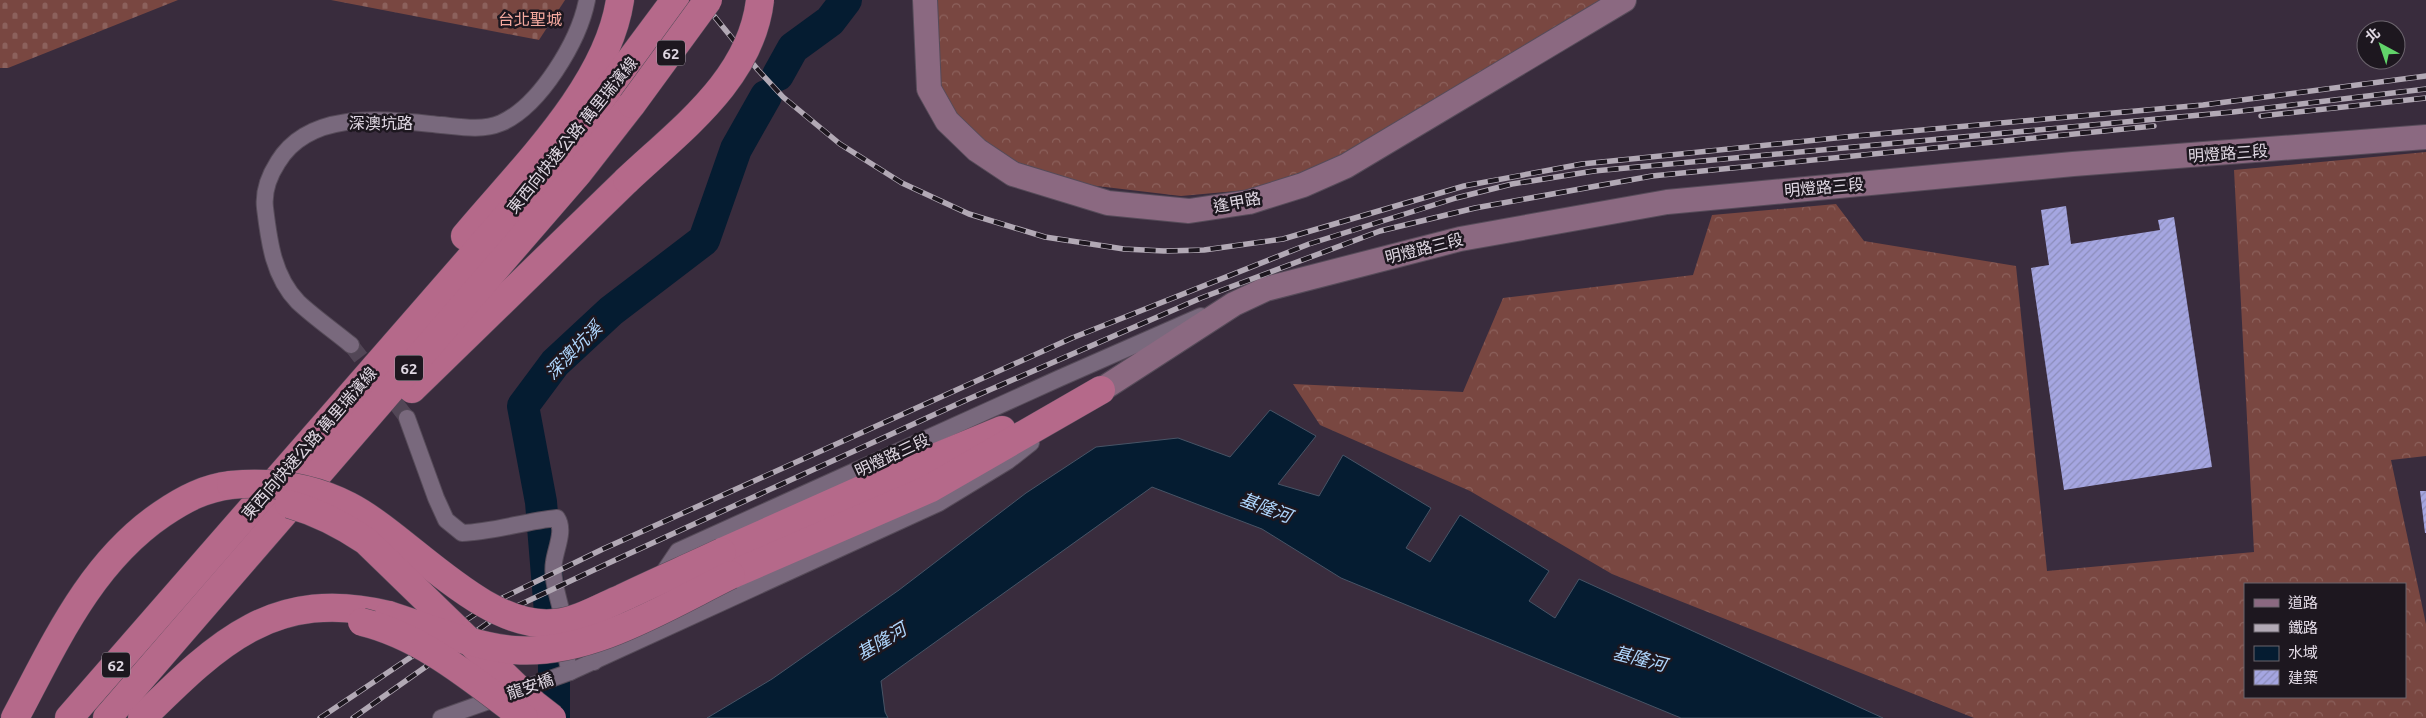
<svg xmlns="http://www.w3.org/2000/svg" width="2426" height="718" font-family="Ubuntu,'Noto Sans TC',sans-serif">
<defs>
<pattern id="forest-crowns" width="20" height="18" patternUnits="userSpaceOnUse" patternTransform="scale(1.25)"><rect width="20" height="18" fill="#794741"/><path d="M2 6a3 3 0 1 1 6 0M12 15a3 3 0 1 1 6 0" fill="none" stroke="#8c615c"/></pattern>
<pattern id="cemetery-stones" width="16" height="16" patternUnits="userSpaceOnUse" patternTransform="scale(1.25)"><rect width="16" height="16" fill="#794741"/><path d="M2 7V4a2 2 0 0 1 4 0v3zM10 15v-3a2 2 0 0 1 4 0v3z" fill="#8c615c"/></pattern>
<pattern id="building-hatch" width="6" height="6" patternUnits="userSpaceOnUse" patternTransform="scale(1.25)"><rect width="6" height="6" fill="#a5a6e1"/><path d="M-1 1l2-2M0 6l6-6M5 7l2-2" fill="none" stroke="#8c8dba"/></pattern>
</defs>
<rect width="100%" height="100%" fill="#392c3d"/>
<!-- forest -->
<g fill="url(#forest-crowns)" fill-rule="evenodd">
<polygon points="926,0 1604,0 1303,185 1181,196 1021,177 942,120"/>
<path d="M2426 152V456L2391 460 2426 624V718H1974L1612 574 1470 491 1320 425 1293 384 1463 392 1503 298 1693 275 1712 215 1836 204 1864 241 2016 266 2047 571 2254 552 2234 170ZM2245 584H2405V697H2245Z"/>
</g>
<!-- cemetery -->
<g fill="url(#cemetery-stones)">
<polygon points="0,0 178,0 8,68 0,68"/>
<polygon points="331,0 565,0 539,40"/>
</g>
<!-- water -->
<polygon fill="#051c31" stroke="#475466" points="1270,410 1316,436 1278,484 1319,496 1343,455 1431,508 1406,548 1430,562 1460,515 1549,571 1529,601 1555,618 1579,579 1883,718 1681,718 1341,578 1262,529 1152,487 881,681 885,712 888,718 707,718 772,679 899,590 1026,493 1096,447 1178,438 1230,457"/>
<g fill="none" stroke-linecap="round" stroke-linejoin="round">
<!-- river -->
<g stroke="#051c31" stroke-width="32">
<polyline points="778,75 793,48 830,21 846,0"/>
<polyline points="554,718 554,661 541,502 523,406 555,363 611,311 704,240 736,149 766,96"/>
</g>
</g>
<!-- building -->
<g fill="url(#building-hatch)">
<polygon points="2066,206 2071,244 2160,230 2158,220 2174,217 2212,467 2064,490 2031,268 2049,265 2041,210"/>
<polygon points="2420,491 2426,491 2426,533 2425,533"/>
</g>
<g fill="none" stroke-linecap="round" stroke-linejoin="round">
<!-- street-tunnel -->
<polyline stroke="#524656" stroke-width="16" stroke-dasharray="16 8" stroke-linecap="butt" points="351,345 407,418"/>
<defs>
<g id="street">
<path d="M351 345C334 331 314 317 298 302 273 276 269 241 265 208 263 191 269 176 278 162 311 108 388 120 441 125 461 127 482 131 501 123 540 106 579 41 587 0"/>
<path d="M407 418 436 498 446 520 462 533C494 532 525 521 557 518 565 530 556 548 554 562 551 580 560 601 563 619 565 637 564 655 570 672"/>
<polyline points="594,662 649,594 678,551 1060,378 1201,316"/>
<polyline points="441,718 570,672 939,503 1008,461 1031,443"/>
</g>
<g id="secondary">
<polyline points="925,0 929,89 947,121 977,150 1013,174 1108,203 1189,211 1249,202 1303,185 1346,166 1624,0"/>
<polyline points="1101,390 1234,304 1266,289 1460,239 1667,202 2073,164 2426,137"/>
</g>
<g id="highway">
<path d="M465 236C520 170 607 87 620 0"/>
<polyline points="412,389 627,180"/>
<polyline points="722,552 910,468 1002,430"/>
<polyline points="731,575 929,489 1101,390"/>
<path d="M15 718C55 643 90 563 162 514 184 499 205 488 231 485"/>
<polyline points="69,718 555,161 675,0"/>
<polyline points="107,718 579,172 632,104"/>
<path d="M142 718C218 643 274 587 389 615"/>
</g>
</defs>
<!-- street casing -->
<use href="#street" stroke="#564b59" stroke-width="18"/>
<!-- secondary casing -->
<use href="#secondary" stroke="#564b59" stroke-width="26"/>
<!-- highway casing -->
<use href="#highway" stroke="#564b59" stroke-width="29"/>
<!-- street -->
<use href="#street" stroke="#79697d" stroke-width="16"/>
<!-- secondary -->
<use href="#secondary" stroke="#8b6981" stroke-width="24"/>
<!-- highway -->
<use href="#highway" stroke="#b5698a" stroke-width="28"/>
<defs>
<g id="rail">
<polyline points="701,0 758,70 783,97 840,144 902,183 969,214 1045,237 1124,249 1164,251 1204,250 1283,239 1464,186 1582,164 1855,136 2203,105 2426,76"/>
<polyline points="2261,116 2426,98"/>
<polyline points="320,718 490,604 603,549 1072,338 1309,244 1456,198 1512,184 1594,171 2233,112 2426,89"/>
<polyline points="353,718 502,613 613,561 964,401 1201,298 1380,231 1475,208 1652,176 2154,126"/>
</g>
</defs>
<!-- rail casing -->
<use href="#rail" stroke="#b2a9b5" stroke-width="5.5"/>
<!-- rail -->
<use href="#rail" stroke="#1d171f" stroke-width="4" stroke-dasharray="11" stroke-linecap="butt"/>
<defs>
<g id="highway-bridge">
<polyline points="632,104 708,0"/>
<path d="M627 180C681 129 751 79 760 0"/>
<path d="M231 485C273 481 312 487 349 506 409 537 484 631 555 623 578 621 601 607 622 598 655 582 688 568 722 552"/>
<path d="M289 504C317 512 341 524 366 541L534 704 552 718"/>
<path d="M389 615C429 628 472 646 514 650 589 656 666 607 731 575"/>
<path d="M362 622C424 637 474 681 524 718"/>
</g>
</defs>
<!-- highway-bridge casing -->
<use href="#highway-bridge" stroke="#564b59" stroke-width="29" stroke-linecap="butt"/>
<!-- highway-bridge -->
<use href="#highway-bridge" stroke="#b5698a" stroke-width="28"/>
</g>
<g text-anchor="middle" dominant-baseline="central" stroke-width="5" stroke-linejoin="round" paint-order="stroke">
<!-- shield labels -->
<g fill="#1d171f" stroke="#a69ea8" stroke-width="1">
<rect x="657" y="40.5" width="28" height="25" rx="4"/>
<rect x="395" y="355.5" width="28" height="25" rx="4"/>
<rect x="102" y="652.5" width="28" height="25" rx="4"/>
</g>
<g font-size="15" font-weight="bold" fill="#e0d8e3">
<text x="671" y="53">62</text>
<text x="409" y="368">62</text>
<text x="116" y="665">62</text>
</g>
<!-- park labels -->
<g font-size="16" fill="#f5a99f" stroke="#1d171f">
<text x="530" y="19">台北聖城</text>
</g>
<!-- street labels -->
<g font-size="16" fill="#e0d8e3" stroke="#1d171f">
<text x="381" y="123">深澳坑路</text>
<text transform="translate(572 135) rotate(-51)">東西向快速公路 萬里瑞濱線</text>
<text transform="translate(2228 153) rotate(-4)">明燈路三段</text>
<text transform="translate(1824 187) rotate(-5)">明燈路三段</text>
<text transform="translate(1237 202) rotate(-11)">逢甲路</text>
<text transform="translate(1424 248) rotate(-14)">明燈路三段</text>
<text transform="translate(309 443) rotate(-49)">東西向快速公路 萬里瑞濱線</text>
<text transform="translate(892 455) rotate(-25)">明燈路三段</text>
<text transform="translate(530 686) rotate(-19)">龍安橋</text>
</g>
<!-- water labels -->
<g font-size="18" font-style="italic" fill="#aed5fc" stroke="#1d171f">
<text transform="translate(573 350) rotate(-46)">深澳坑溪</text>
<text transform="translate(1266 507) rotate(20)">基隆河</text>
<text transform="translate(881 641) rotate(-31)">基隆河</text>
<text transform="translate(1640 658) rotate(14)">基隆河</text>
</g>
</g>
<!-- legend -->
<rect x="2244" y="583" width="162" height="115" fill="#1d171f" stroke="#6b646d"/>
<rect x="2254" y="599" width="25" height="8" fill="#8b6981" stroke="#6b646d"/>
<text x="2288" y="608" font-size="15" fill="#e0d8e3">道路</text>
<rect x="2254" y="624" width="25" height="8" fill="#b2a9b5" stroke="#6b646d"/>
<text x="2288" y="633" font-size="15" fill="#e0d8e3">鐵路</text>
<rect x="2254" y="646" width="25" height="15" fill="#051c31" stroke="#6b646d"/>
<text x="2288" y="658" font-size="15" fill="#e0d8e3">水域</text>
<rect x="2254" y="670" width="25" height="15" fill="url(#building-hatch)" stroke="#6b646d"/>
<text x="2288" y="683" font-size="15" fill="#e0d8e3">建築</text>
<!-- north arrow -->
<g transform="translate(2381 45) rotate(320)"><circle r="24" fill="#1d171f" stroke="#6b646d"/>
<path d="M0-4L9 19L0 12L-9 19Z" fill="#61d46a"/>
<text y="-8" font-size="14" font-weight="bold" text-anchor="middle" fill="#e0d8e3">北</text>
</g>
</svg>
